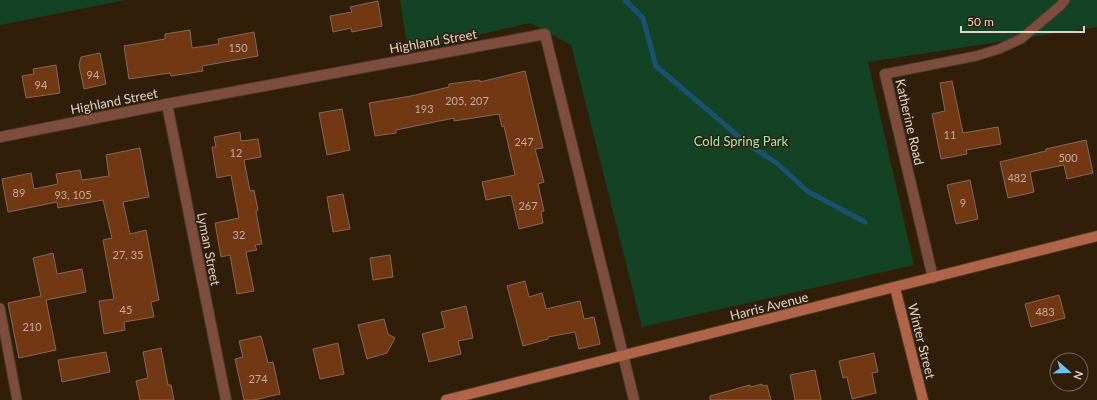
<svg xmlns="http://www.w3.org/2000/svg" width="1097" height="400" font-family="Lato,sans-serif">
<rect width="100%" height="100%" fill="#311e09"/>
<!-- green -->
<g fill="#144225">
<polygon points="0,0 125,0 0,25"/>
<polygon points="400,0 1097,0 1097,27 868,62 914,265 642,327 571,45 530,23 408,51"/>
</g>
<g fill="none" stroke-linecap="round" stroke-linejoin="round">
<!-- stream -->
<polyline stroke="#1a526f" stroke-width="5" points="625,0 643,18 656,66 745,142 778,164 807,191 865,222"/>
</g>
<!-- building -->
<g fill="#713813" stroke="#856858">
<polygon points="378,1 382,26 352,32 351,28 333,32 330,16 352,12 350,7"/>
<polygon points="190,30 192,48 219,44 218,39 254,32 258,56 202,66 203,71 171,76 170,73 129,79 124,46 165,39 165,34"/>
<polygon points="100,53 106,84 84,89 79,65 81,57"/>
<polygon points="56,65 60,93 26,98 22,76 34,74 33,69"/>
<polygon points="525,71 543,148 535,149 544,182 538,184 544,211 541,212 543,223 519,229 511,195 486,200 482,182 515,175 504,126 502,127 499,114 454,121 454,118 396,130 396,133 375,136 369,103 411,96 449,87 449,84 480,80 480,82"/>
<polygon points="952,81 963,133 998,127 1001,144 966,150 967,154 941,159 932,114 945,111 940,83"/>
<polygon points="342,109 350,150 327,155 319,113"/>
<polygon points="240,132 241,141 258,139 261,157 244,160 250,191 254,190 258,210 256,211 262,244 255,245 257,250 246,252 254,291 237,294 230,255 221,257 215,223 239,218 231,175 217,178 212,147 216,147 214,137"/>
<polygon points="1086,140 1093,173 1067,179 1064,165 1030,172 1034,192 1008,198 1000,162 1046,151 1046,149"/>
<polygon points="140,148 149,197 123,202 130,234 146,230 159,300 151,302 154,317 124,322 125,330 104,334 99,301 114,299 103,240 112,238 103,200 58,208 57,202 8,212 2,179 31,173 34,189 58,184 56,174 80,170 82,180 109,176 106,155"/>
<polygon points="970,180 978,219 956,224 947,185"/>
<polygon points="343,194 350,229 333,232 327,197"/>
<polygon points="53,253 57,274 82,269 86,292 46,300 56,350 19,358 8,303 41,296 33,258"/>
<polygon points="390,255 393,277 373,280 370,258"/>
<polygon points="525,281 529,297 542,293 546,309 580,301 584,319 594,317 600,344 579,349 575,332 548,337 548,339 523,346 507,286"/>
<polygon points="1059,295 1065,318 1031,327 1025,304"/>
<polygon points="466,306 473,338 458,341 461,354 429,362 422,334 445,328 441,312"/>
<polygon points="384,319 388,334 395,338 387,353 367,359 358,325"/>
<polygon points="261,336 268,363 273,362 280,394 254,400 244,400 235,359 243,357 239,341"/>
<polygon points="338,343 344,374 320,379 313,349"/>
<polygon points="161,348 168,385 171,385 174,400 140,400 136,381 148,378 143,352"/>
<polygon points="106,352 110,372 62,382 58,360"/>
<polygon points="874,353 878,372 872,373 876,393 852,399 847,377 843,378 839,361"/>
<polygon points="815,370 821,400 795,400 790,375"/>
<polygon points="762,384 762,386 767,385 771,400 710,400 710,396 750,385 751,387"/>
</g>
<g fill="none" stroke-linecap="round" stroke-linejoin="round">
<defs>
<g id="lane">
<polyline points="885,74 976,56 999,49 1021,39 1060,6 1065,0"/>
<polyline points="0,308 17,400"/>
</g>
<g id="street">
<polyline points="885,74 933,278"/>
<polyline points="167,104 226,400"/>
<polyline points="0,137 167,104 545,34 634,400"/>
</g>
<g id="secondary">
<polyline points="895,288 923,400"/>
<polyline points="446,400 1097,236"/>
</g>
</defs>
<!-- lane casing -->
<use href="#lane" stroke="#4d3b27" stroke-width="11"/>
<!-- street casing -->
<use href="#street" stroke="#4d3b27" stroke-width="12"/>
<!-- secondary casing -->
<use href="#secondary" stroke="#4d3b27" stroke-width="12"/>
<!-- lane -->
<use href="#lane" stroke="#7d4e3d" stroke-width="9"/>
<!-- street -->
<use href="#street" stroke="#7d4e3d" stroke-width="10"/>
<!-- secondary -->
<use href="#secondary" stroke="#b0654a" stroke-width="10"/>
</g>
<g text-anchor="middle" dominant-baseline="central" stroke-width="3" stroke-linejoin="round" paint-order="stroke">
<!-- number labels -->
<g font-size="11" fill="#c4ac9a">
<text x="238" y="47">150</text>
<text x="93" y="74">94</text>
<text x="41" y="84">94</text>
<text x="467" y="100">205, 207</text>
<text x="424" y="108">193</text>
<text x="950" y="134">11</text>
<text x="524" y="141">247</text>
<text x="236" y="152">12</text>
<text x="1068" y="157">500</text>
<text x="1017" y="177">482</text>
<text x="19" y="192">89</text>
<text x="73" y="194">93, 105</text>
<text x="963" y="202">9</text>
<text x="528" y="205">267</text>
<text x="239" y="234">32</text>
<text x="128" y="254">27, 35</text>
<text x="126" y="309">45</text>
<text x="1045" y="311">483</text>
<text x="32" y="326">210</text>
<text x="258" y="378">274</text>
</g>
<!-- street labels -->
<g font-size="13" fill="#e0d3c7" stroke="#311e09">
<text transform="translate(433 41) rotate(-10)">Highland Street</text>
<text transform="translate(114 101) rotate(-11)">Highland Street</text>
<text transform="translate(910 122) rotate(77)">Katherine Road</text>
<text transform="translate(209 249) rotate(79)">Lyman Street</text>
<text transform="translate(769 306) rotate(-14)">Harris Avenue</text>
<text transform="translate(922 341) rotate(76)">Winter Street</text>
</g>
<!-- park labels -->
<g font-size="13" fill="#96efaf" stroke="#311e09">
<text x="741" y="141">Cold Spring Park</text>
</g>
</g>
<!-- north arrow -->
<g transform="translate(1069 372) rotate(110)"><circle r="19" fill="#311e09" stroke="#776655"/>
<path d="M0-3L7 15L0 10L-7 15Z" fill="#6cc3f2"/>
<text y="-6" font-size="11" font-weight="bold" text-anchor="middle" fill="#e0d3c7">N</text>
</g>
<!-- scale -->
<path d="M961 26v6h123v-6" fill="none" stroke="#e0d3c7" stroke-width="2"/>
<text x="967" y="26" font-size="12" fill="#e0d3c7" stroke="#311e09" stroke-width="3" paint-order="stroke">50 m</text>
</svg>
